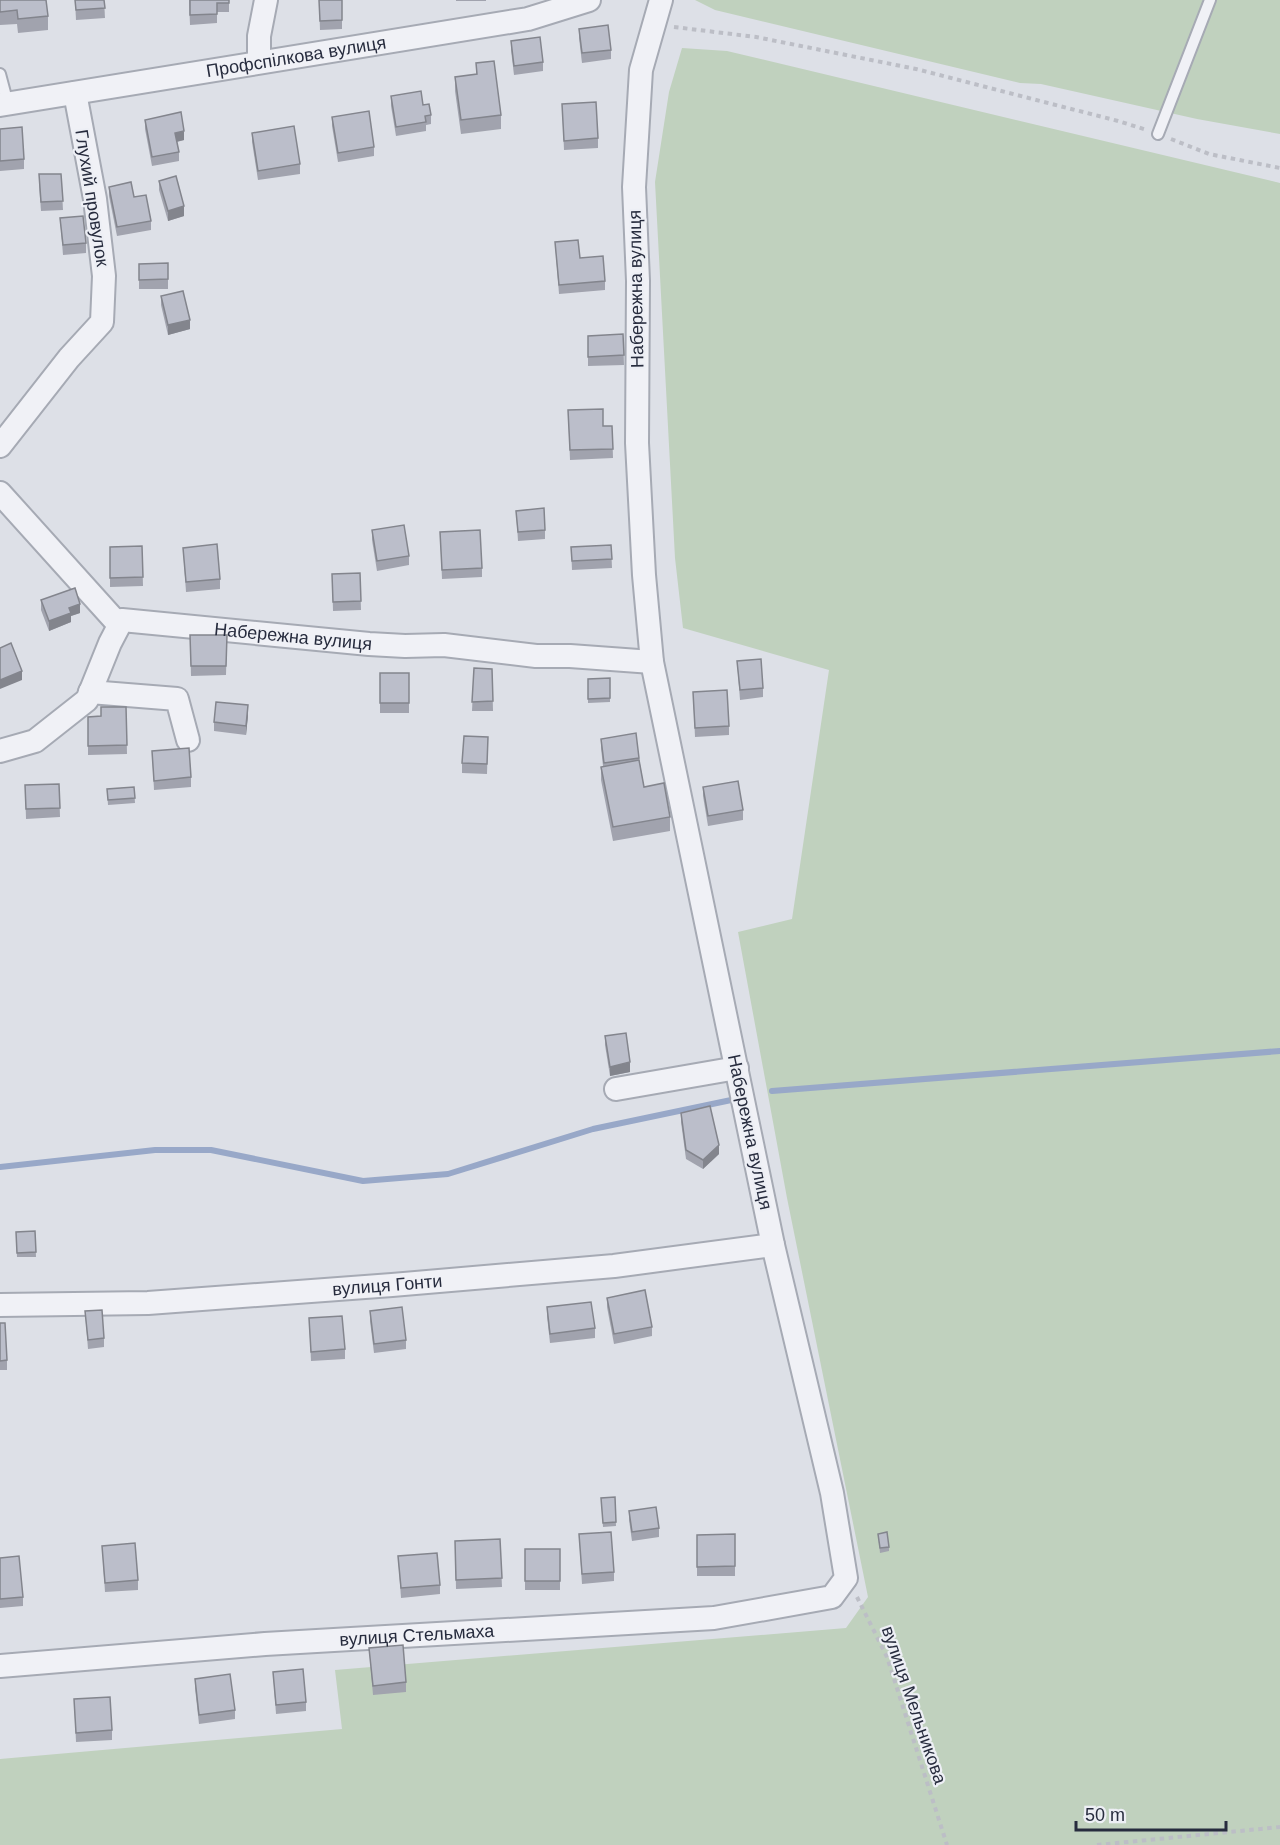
<svg xmlns="http://www.w3.org/2000/svg" width="1280" height="1845" font-family="Helvetica,sans-serif">
<rect width="100%" height="100%" fill="#dde0e7"/>
<!-- green -->
<g fill="#c0d1be">
<polygon points="695,0 1280,0 1280,134 1197,119 1041,84 1020,83 715,10"/>
<polygon points="682,48 727,51 1280,183 1280,1845 0,1845 0,1759 342,1729 335,1670 846,1628 868,1597 787,1198 738,932 792,919 829,670 683,628 675,558 655,182 669,92"/>
</g>
<g fill="none" stroke-linecap="round" stroke-linejoin="round">
<!-- stream -->
<g stroke="#98a8c8" stroke-width="6">
<polyline points="772,1091 1280,1051"/>
<polyline points="0,1167 155,1150 211,1150 363,1181 448,1174 593,1129 736,1099"/>
</g>
<defs>
<g id="lane">
<polyline points="0,74 8,104"/>
<polyline points="1158,134 1210,0"/>
</g>
<g id="street">
<polyline points="259,62 259,36 266,0"/>
<path id="s1" d="M0 105 528 19 589 0"/>
<polyline points="0,446 69,358 102,322 104,276 95,199 75,93"/>
<polyline points="0,493 119,625"/>
<polyline points="90,692 177,699 188,740"/>
<path id="s2" d="M0 751 35 741 87 700 110 643 122 620 369 644 405 646 444 645 536 656H570L652 662"/>
<polyline points="616,1089 737,1068"/>
<path id="s3" d="M0 1305 148 1303 392 1285 614 1266 773 1245"/>
<path id="s4" d="M0 1666 265 1644 714 1618 832 1597 846 1578 832 1493 773 1245 652 662 644 575 637 443 638 281 634 187 641 70 661 0"/>
</g>
</defs>
<!-- lane casing -->
<use href="#lane" stroke="#a6aab4" stroke-width="14"/>
<!-- street casing -->
<use href="#street" stroke="#a6aab4" stroke-width="26"/>
<!-- path -->
<g stroke="#bcbec6" stroke-width="4" stroke-dasharray="4.5 4.5" stroke-linecap="butt">
<polyline points="674,27 756,37 916,69 1118,121 1147,130"/>
<polyline points="1171,139 1209,154 1280,168"/>
<polyline points="857,1597 887,1657 947,1845"/>
<polyline points="1097,1845 1280,1827"/>
</g>
<!-- lane -->
<use href="#lane" stroke="#f0f1f6" stroke-width="10"/>
<!-- street -->
<use href="#street" stroke="#f0f1f6" stroke-width="22"/>
</g>
<!-- wall -->
<g fill="#a1a3ae">
<polygon points="0,0 48,16 48,30 18,33 17,24 0,25"/>
<polygon points="75,0 104,0 105,18 76,20"/>
<polygon points="189,0 229,0 229,12 217,12 217,23 190,25"/>
<polygon points="319,0 342,0 342,29 320,30"/>
<rect x="456" y="0" width="30" height="1"/>
<polygon points="579,29 611,50 611,59 582,63 579,38"/>
<polygon points="511,41 543,62 543,71 514,75 511,50"/>
<polygon points="476,63 501,115 501,129 461,134 455,91 455,77 476,74"/>
<polygon points="391,96 423,105 431,115 431,124 426,125 426,131 396,136 391,106"/>
<polygon points="562,104 598,138 598,148 564,150"/>
<polygon points="332,117 374,147 374,156 338,162 332,126"/>
<polygon points="145,120 184,140 177,142 179,152 179,161 152,166 145,129"/>
<polygon points="0,129 24,159 24,169 0,171"/>
<polygon points="252,133 300,164 300,174 258,180 252,142"/>
<polygon points="61,174 63,210 41,211 39,184"/>
<polygon points="159,181 184,216 168,221 159,190"/>
<polygon points="109,187 134,197 151,221 151,230 117,236 109,196"/>
<polygon points="60,218 86,243 86,253 63,255"/>
<polygon points="555,242 605,281 605,290 559,294"/>
<polygon points="168,263 168,289 139,289 139,264"/>
<polygon points="161,296 190,329 168,335 161,305"/>
<polygon points="623,334 624,365 588,366 588,336"/>
<polygon points="568,410 603,426 612,426 613,458 570,460"/>
<polygon points="516,511 545,530 545,539 518,541"/>
<polygon points="372,530 409,556 409,565 377,571 372,540"/>
<polygon points="440,532 482,568 482,577 442,579"/>
<polygon points="611,545 612,568 572,570 571,547"/>
<polygon points="142,546 143,586 110,587 110,547"/>
<polygon points="183,548 220,579 220,589 186,592"/>
<polygon points="360,573 361,610 333,611 332,574"/>
<polygon points="41,600 80,613 71,616 71,622 49,631 41,610"/>
<polygon points="190,635 227,635 226,675 191,676"/>
<polygon points="737,661 763,688 763,697 740,700"/>
<polygon points="474,668 492,669 493,711 472,711"/>
<rect x="380" y="673" width="29" height="40"/>
<polygon points="610,678 610,702 588,703 588,679"/>
<polygon points="693,692 729,726 729,735 695,737"/>
<polygon points="126,707 127,754 88,755 88,717 101,716"/>
<polygon points="248,715 246,735 214,731 214,722"/>
<polygon points="488,737 487,774 462,773 462,763"/>
<polygon points="601,739 639,758 644,787 670,817 670,831 613,841 601,780 601,767 603,766 601,748"/>
<polygon points="152,751 191,777 191,787 154,790"/>
<polygon points="59,784 60,817 26,819 25,785"/>
<polygon points="134,787 135,803 108,805 107,789"/>
<polygon points="703,787 743,810 743,820 708,826 703,796"/>
<polygon points="605,1036 630,1072 610,1076 605,1045"/>
<polygon points="681,1113 719,1154 703,1169 686,1159 681,1122"/>
<polygon points="35,1231 36,1257 17,1257 16,1232"/>
<polygon points="607,1298 652,1327 652,1336 614,1344 607,1307"/>
<polygon points="547,1307 595,1328 595,1338 550,1343 547,1316"/>
<polygon points="85,1311 104,1338 104,1347 88,1349"/>
<polygon points="370,1311 406,1340 406,1349 374,1353 370,1321"/>
<polygon points="309,1318 345,1349 345,1359 311,1361"/>
<polygon points="0,1323 7,1360 7,1370 0,1370"/>
<polygon points="615,1497 616,1526 603,1527 601,1498"/>
<polygon points="629,1511 659,1528 659,1537 632,1541 629,1520"/>
<polygon points="579,1534 614,1572 614,1581 582,1584"/>
<polygon points="735,1534 735,1576 697,1576 697,1535"/>
<polygon points="878,1534 889,1547 889,1551 880,1553"/>
<polygon points="500,1539 502,1587 456,1589 455,1541"/>
<polygon points="102,1546 138,1580 138,1590 105,1592"/>
<rect x="525" y="1549" width="35" height="41"/>
<polygon points="398,1556 440,1585 440,1594 401,1598"/>
<polygon points="0,1558 23,1597 23,1606 0,1608"/>
<polygon points="369,1648 406,1682 406,1692 373,1695"/>
<polygon points="273,1672 306,1702 306,1711 276,1714"/>
<polygon points="195,1679 235,1710 235,1719 199,1724 195,1688"/>
<polygon points="74,1699 112,1730 112,1740 76,1742"/>
</g>
<!-- shaded-wall -->
<g fill="#83858d">
<polygon points="184,131 184,140 175,142 175,133"/>
<polygon points="184,206 184,216 168,221 168,211"/>
<polygon points="190,320 190,329 168,335 168,325"/>
<polygon points="80,604 80,613 71,616 71,622 49,631 49,621 69,608"/>
<polygon points="22,671 22,680 0,689 0,680"/>
<polygon points="248,705 248,715 246,735 246,726"/>
<polygon points="630,1062 630,1072 610,1076 610,1067"/>
<polygon points="719,1145 719,1154 703,1169 703,1160"/>
</g>
<!-- building -->
<g fill="#bbbeca" stroke="#83858d" stroke-width="1.5">
<polygon points="0,0 46,0 48,16 18,19 17,10 0,12"/>
<polygon points="75,0 104,0 105,8 76,10"/>
<polygon points="190,0 229,0 229,3 217,3 217,14 190,15"/>
<polygon points="319,0 342,0 342,20 320,21"/>
<polygon points="608,25 611,50 582,53 579,29"/>
<polygon points="540,37 543,62 514,66 511,41"/>
<polygon points="494,61 501,115 461,120 455,77 477,74 476,63"/>
<polygon points="421,91 423,105 429,104 431,115 425,116 426,122 396,127 391,96"/>
<polygon points="596,102 598,138 564,141 562,104"/>
<polygon points="369,111 374,147 338,153 332,117"/>
<polygon points="181,112 184,131 175,133 179,152 152,157 145,120"/>
<polygon points="294,126 300,164 258,171 252,133"/>
<polygon points="22,127 24,159 0,161 0,129"/>
<polygon points="39,174 61,174 63,201 41,202"/>
<polygon points="176,176 184,206 168,211 159,181"/>
<polygon points="131,182 134,197 146,195 151,221 117,227 109,187"/>
<polygon points="83,216 86,243 63,245 60,218"/>
<polygon points="578,240 580,258 603,256 605,281 559,285 555,242"/>
<polygon points="168,263 168,279 139,280 139,264"/>
<polygon points="183,291 190,320 168,325 161,296"/>
<polygon points="623,334 624,355 588,357 588,336"/>
<polygon points="603,409 603,426 612,426 613,449 570,450 568,410"/>
<polygon points="544,508 545,530 518,532 516,511"/>
<polygon points="404,525 409,556 377,561 372,530"/>
<polygon points="480,530 482,568 442,570 440,532"/>
<polygon points="217,544 220,579 186,582 183,548"/>
<polygon points="611,545 612,559 572,561 571,547"/>
<polygon points="142,546 143,577 110,578 110,547"/>
<polygon points="360,573 361,601 333,602 332,574"/>
<polygon points="75,588 80,604 69,608 71,613 49,621 41,600"/>
<polygon points="190,635 227,635 226,666 191,666"/>
<polygon points="11,643 22,671 0,680 0,648"/>
<polygon points="761,659 763,688 740,690 737,661"/>
<polygon points="474,668 492,669 493,701 472,702"/>
<rect x="380" y="673" width="29" height="30"/>
<polygon points="610,678 610,698 588,699 588,679"/>
<polygon points="727,690 729,726 695,728 693,692"/>
<polygon points="216,702 248,705 246,726 214,722"/>
<polygon points="101,707 126,707 127,745 88,746 88,717 101,716"/>
<polygon points="636,733 639,758 604,763 601,739"/>
<polygon points="464,736 488,737 487,764 462,763"/>
<polygon points="189,748 191,777 154,781 152,751"/>
<polygon points="639,760 644,787 664,783 670,817 613,827 601,767"/>
<polygon points="738,781 743,810 708,816 703,787"/>
<polygon points="59,784 60,808 26,809 25,785"/>
<polygon points="134,787 135,798 108,800 107,789"/>
<polygon points="626,1033 630,1062 610,1067 605,1036"/>
<polygon points="710,1106 719,1145 703,1160 686,1150 681,1113"/>
<polygon points="35,1231 36,1252 17,1253 16,1232"/>
<polygon points="645,1290 652,1327 614,1334 607,1298"/>
<polygon points="591,1302 595,1328 550,1334 547,1307"/>
<polygon points="402,1307 406,1340 374,1344 370,1311"/>
<polygon points="102,1310 104,1338 88,1340 85,1311"/>
<polygon points="342,1316 345,1349 311,1352 309,1318"/>
<polygon points="0,1323 5,1323 7,1360 0,1361"/>
<polygon points="615,1497 616,1522 603,1523 601,1498"/>
<polygon points="656,1507 659,1528 632,1532 629,1511"/>
<polygon points="611,1532 614,1572 582,1574 579,1534"/>
<polygon points="887,1532 889,1547 880,1548 878,1534"/>
<polygon points="735,1534 735,1566 697,1567 697,1535"/>
<polygon points="500,1539 502,1578 456,1580 455,1541"/>
<polygon points="135,1543 138,1580 105,1583 102,1546"/>
<rect x="525" y="1549" width="35" height="32"/>
<polygon points="437,1553 440,1585 401,1588 398,1556"/>
<polygon points="19,1556 23,1597 0,1599 0,1558"/>
<polygon points="403,1645 406,1682 373,1686 369,1648"/>
<polygon points="303,1669 306,1702 276,1705 273,1672"/>
<polygon points="230,1674 235,1710 199,1715 195,1679"/>
<polygon points="110,1697 112,1730 76,1733 74,1699"/>
</g>
<g text-anchor="middle" dominant-baseline="central" stroke-width="4.5" stroke-linejoin="round" paint-order="stroke">
<!-- street labels -->
<g font-size="18" fill="#272c3e" stroke="#edeff5">
<text stroke="none"><textPath href="#s1" startOffset="300">Профспілкова вулиця</textPath></text>
<text transform="translate(92 198) rotate(81)">Глухий провулок</text>
<text transform="translate(636 289) rotate(-91)">Набережна вулиця</text>
<text stroke="none"><textPath href="#s2" startOffset="362">Набережна вулиця</textPath></text>
<text transform="translate(750 1132) rotate(78)">Набережна вулиця</text>
<text stroke="none"><textPath href="#s3" startOffset="388">вулиця Гонти</textPath></text>
<text stroke="none"><textPath href="#s4" startOffset="418">вулиця Стельмаха</textPath></text>
<text transform="translate(914 1705) rotate(71)">вулиця Мельникова</text>
</g>
</g>
<!-- scale -->
<path d="M1076 1821v9h150v-9" fill="none" stroke="#272c3e" stroke-width="3"/>
<text x="1085" y="1821" font-size="18" fill="#272c3e" stroke="#edeff5" stroke-width="4.5" paint-order="stroke">50 m</text>
</svg>
